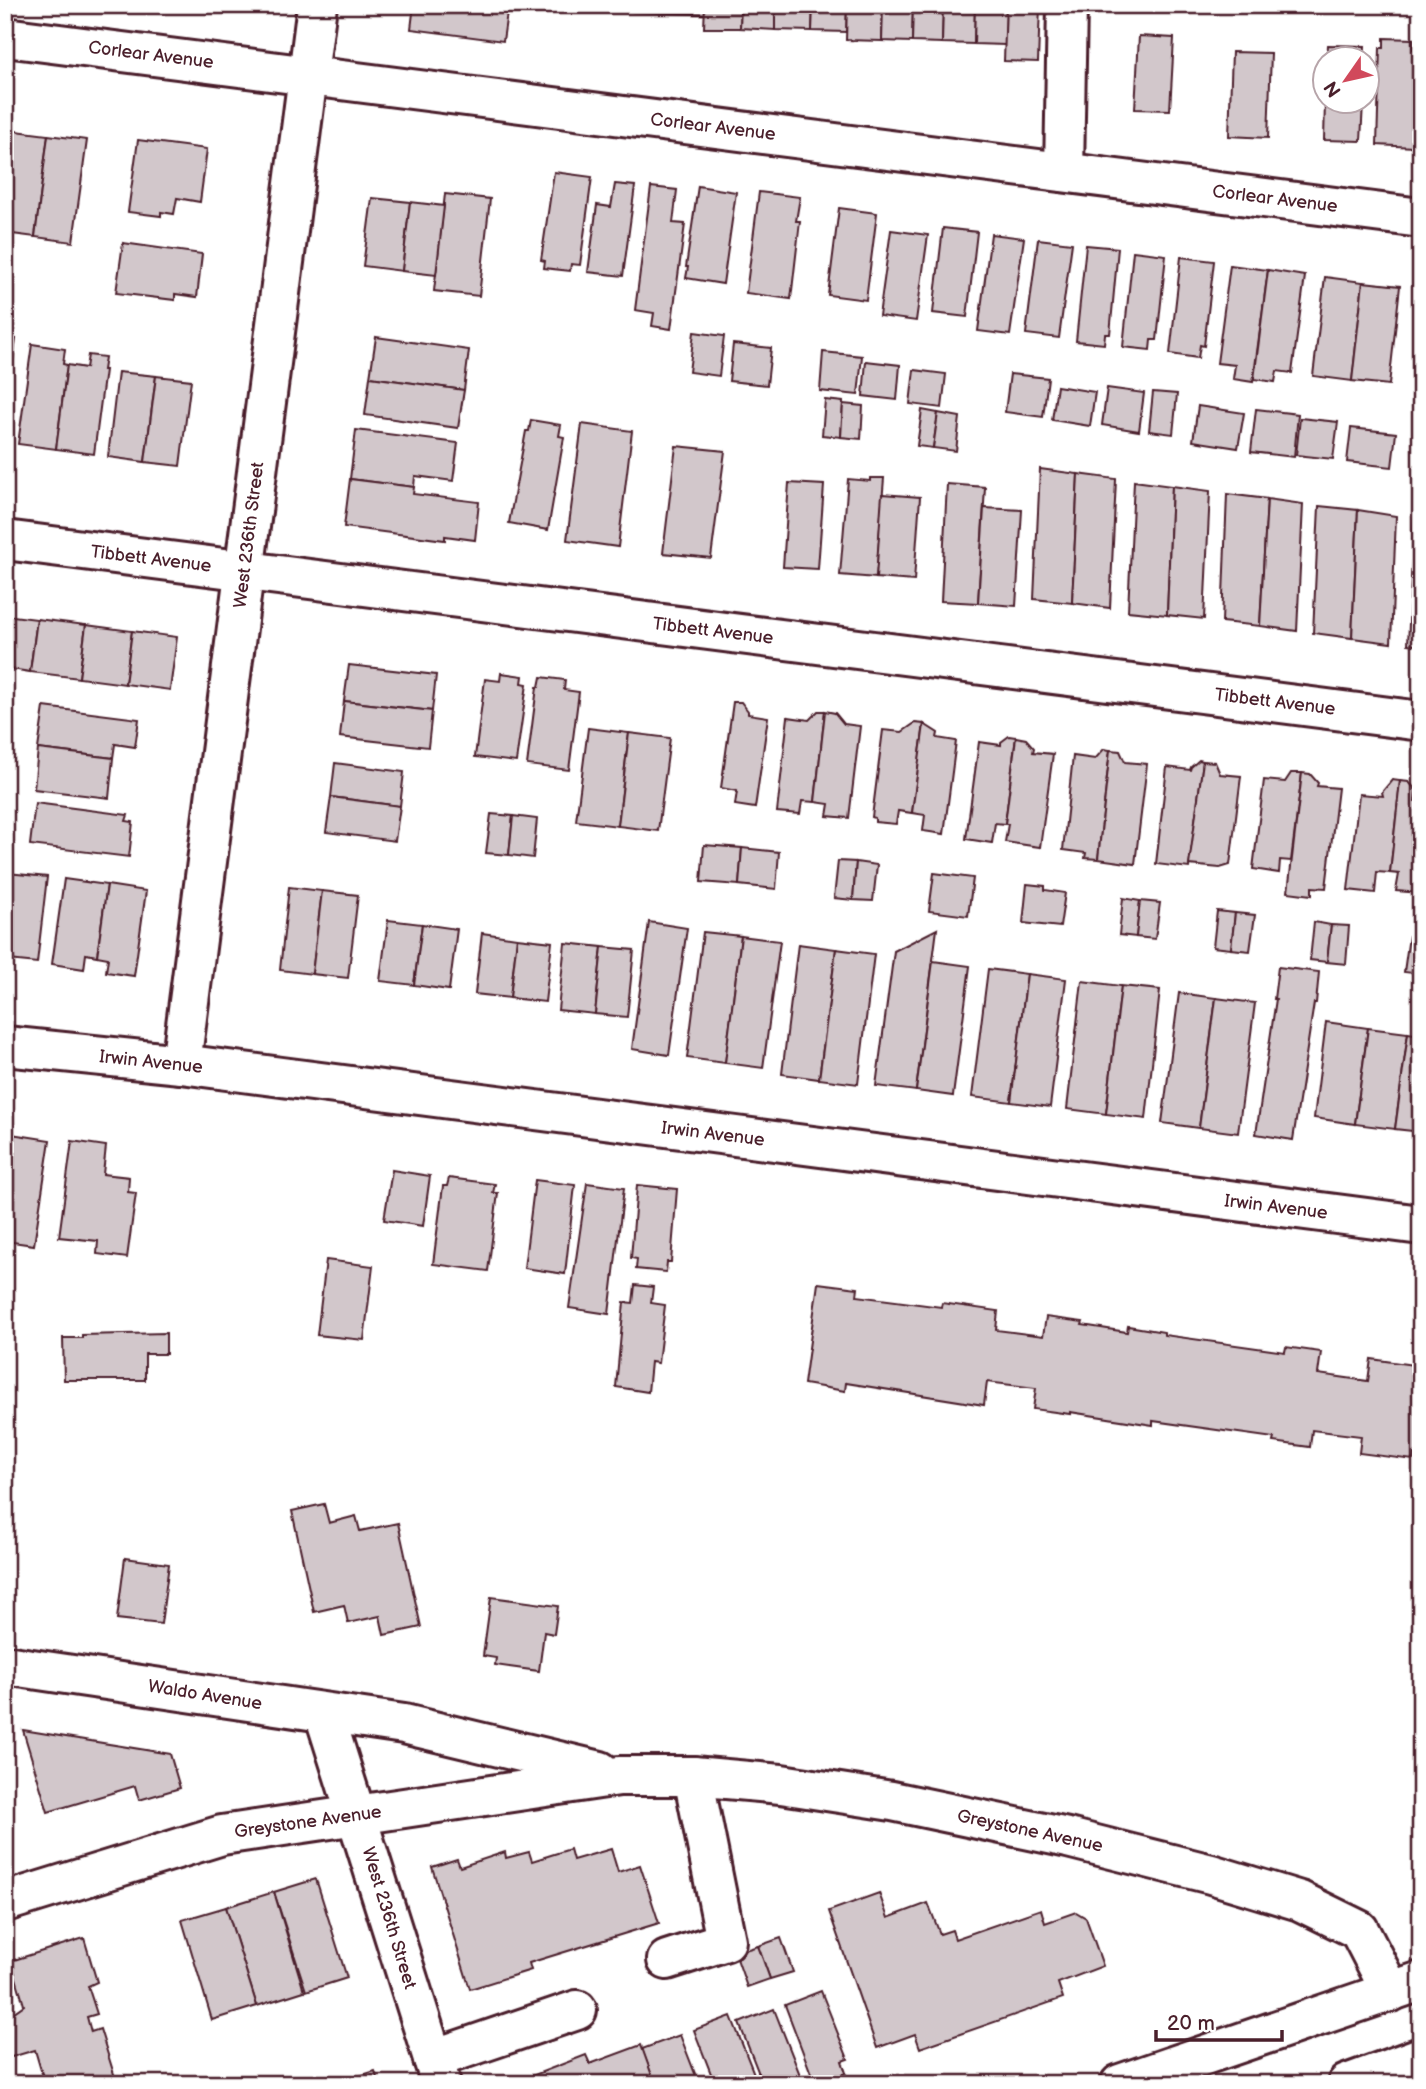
<svg xmlns="http://www.w3.org/2000/svg" width="1426" height="2089" font-family="'Balsamiq Sans',sans-serif">
<rect width="100%" height="100%" fill="#fff"/>
<filter id="ink" filterUnits="userSpaceOnUse"><feTurbulence type="fractalNoise" baseFrequency=".0143" numOctaves="2"/><feDisplacementMap in="SourceGraphic" scale="14" xChannelSelector="R" yChannelSelector="G"/><feConvolveMatrix kernelMatrix="1 2 1 2 8 2 1 2 1" color-interpolation-filters="sRGB"/></filter>
<g filter="url(#ink)">
<!-- building -->
<g fill="#d2c7cb" stroke="#4a1f2b" stroke-width="2">
<polygon points="414,5 508,5 503,41 411,29"/>
<polygon points="633,5 669,5 669,13 633,12"/>
<polygon points="669,5 705,5 705,14 669,13"/>
<polygon points="705,5 741,5 740,28 704,28"/>
<polygon points="741,5 775,5 775,30 740,28"/>
<polygon points="775,5 813,5 812,31 775,30"/>
<polygon points="813,5 847,5 846,32 812,31"/>
<polygon points="847,5 883,5 882,41 846,40"/>
<polygon points="883,5 913,5 912,42 882,41"/>
<polygon points="913,5 943,5 942,43 912,42"/>
<polygon points="943,5 975,5 974,44 942,43"/>
<polygon points="975,5 1006,5 1005,45 974,44"/>
<polygon points="1006,5 1040,5 1038,62 1004,61"/>
<polygon points="1139,36 1174,38 1170,110 1135,109"/>
<polygon points="1384,38 1413,39 1413,49 1418,49 1414,147 1377,145 1380,48 1384,48"/>
<polygon points="1328,45 1365,46 1364,60 1327,60"/>
<polygon points="1232,52 1271,53 1268,138 1229,136"/>
<polygon points="1419,68 1421,68 1421,139 1417,139"/>
<polygon points="1325,102 1363,102 1361,141 1324,140"/>
<polygon points="8,130 48,135 35,237 5,233 5,151"/>
<polygon points="48,135 87,140 73,242 35,237"/>
<polygon points="138,140 207,149 200,202 177,198 174,214 161,212 161,216 128,212"/>
<polygon points="554,172 592,177 580,265 571,264 570,271 544,268 545,261 541,260"/>
<polygon points="615,184 635,186 623,276 588,272 597,205 611,207"/>
<polygon points="698,186 736,192 723,284 686,278 688,267 686,267"/>
<polygon points="651,187 677,190 673,223 685,224 671,329 652,326 654,313 635,310"/>
<polygon points="759,192 800,197 796,221 800,221 791,299 746,293"/>
<polygon points="445,194 490,199 479,296 434,291"/>
<polygon points="372,198 410,202 402,271 363,266"/>
<polygon points="410,202 444,206 436,275 402,271"/>
<polygon points="839,208 877,213 866,300 828,295"/>
<polygon points="943,228 977,232 967,317 933,313"/>
<polygon points="891,230 928,235 916,321 879,316"/>
<polygon points="991,234 1024,238 1010,335 978,331"/>
<polygon points="1038,239 1072,243 1059,338 1026,334"/>
<polygon points="123,243 202,254 197,297 175,294 175,300 116,293"/>
<polygon points="1086,245 1118,248 1110,334 1105,334 1104,344 1076,341"/>
<polygon points="1133,251 1166,255 1157,340 1151,340 1150,350 1123,347"/>
<polygon points="1181,257 1214,261 1204,346 1200,345 1198,358 1170,354"/>
<polygon points="1230,265 1268,270 1253,382 1233,379 1235,365 1217,363"/>
<polygon points="1268,270 1305,276 1292,373 1277,371 1275,382 1254,379"/>
<polygon points="1325,277 1363,282 1352,381 1313,376"/>
<polygon points="1363,282 1400,286 1389,385 1352,381"/>
<polygon points="694,332 724,336 719,376 689,372"/>
<polygon points="376,337 469,350 464,390 370,377"/>
<polygon points="5,338 16,339 5,420"/>
<polygon points="32,344 65,349 63,364 67,365 56,449 18,444"/>
<polygon points="733,344 771,348 767,385 729,381"/>
<polygon points="823,352 862,356 858,395 820,391"/>
<polygon points="88,355 105,357 103,370 105,370 94,454 56,449 67,365 86,368"/>
<polygon points="866,361 900,365 897,400 863,396"/>
<polygon points="914,370 946,374 942,408 910,404"/>
<polygon points="118,372 156,376 145,462 108,457"/>
<polygon points="1010,374 1048,378 1043,417 1005,412"/>
<polygon points="156,376 191,380 180,466 145,462"/>
<polygon points="370,377 464,390 458,428 365,415"/>
<polygon points="1057,386 1095,392 1090,426 1052,420"/>
<polygon points="1107,388 1144,393 1139,431 1102,425"/>
<polygon points="1153,392 1177,394 1173,434 1149,431"/>
<polygon points="825,400 843,402 841,437 822,435"/>
<polygon points="843,404 863,406 861,439 841,437"/>
<polygon points="1198,406 1244,413 1238,448 1193,441"/>
<polygon points="1256,409 1298,414 1294,457 1251,452"/>
<polygon points="922,410 938,413 933,448 917,446"/>
<polygon points="938,413 960,417 956,451 933,448"/>
<polygon points="1300,418 1338,422 1333,459 1296,455"/>
<polygon points="531,420 561,425 559,436 564,437 548,530 509,523 526,431 529,431"/>
<polygon points="582,424 632,431 618,547 567,540"/>
<polygon points="1351,428 1396,433 1392,467 1347,462"/>
<polygon points="356,430 458,443 453,481 415,476 414,487 350,479"/>
<polygon points="676,446 725,451 711,558 663,553"/>
<polygon points="1040,469 1078,474 1072,603 1034,599"/>
<polygon points="1078,474 1116,479 1110,608 1072,603"/>
<polygon points="870,478 884,478 876,578 840,575 848,479 870,481"/>
<polygon points="350,479 414,487 413,494 479,502 475,540 445,536 445,540 344,527"/>
<polygon points="1134,481 1172,486 1167,615 1128,611"/>
<polygon points="789,483 824,485 818,569 783,567"/>
<polygon points="947,484 985,487 978,603 941,601"/>
<polygon points="1172,486 1210,491 1204,619 1167,615"/>
<polygon points="882,494 920,497 914,581 876,578"/>
<polygon points="1227,494 1267,499 1260,626 1222,622"/>
<polygon points="1267,499 1303,504 1297,631 1260,626"/>
<polygon points="1319,506 1358,510 1352,638 1313,633"/>
<polygon points="984,508 1022,510 1016,606 978,603"/>
<polygon points="1358,510 1396,516 1391,643 1352,638"/>
<polygon points="1414,518 1421,519 1421,646 1408,644"/>
<polygon points="5,615 37,619 30,672 5,668"/>
<polygon points="37,619 86,625 79,678 30,672"/>
<polygon points="86,625 132,631 125,684 79,678"/>
<polygon points="132,631 177,637 170,690 125,684"/>
<polygon points="349,665 436,675 432,711 344,701"/>
<polygon points="501,673 523,676 522,683 527,684 516,762 475,757 485,679 500,681"/>
<polygon points="541,677 565,680 564,690 579,692 569,770 527,765 537,687 539,687"/>
<polygon points="344,701 432,711 428,747 340,737"/>
<polygon points="733,702 741,702 748,711 748,714 768,717 755,808 735,805 737,791 721,788"/>
<polygon points="44,707 139,719 135,747 115,744 113,758 38,749"/>
<polygon points="818,711 825,711 815,802 802,801 800,814 777,812 788,717 809,720"/>
<polygon points="825,711 835,713 844,724 860,726 849,818 827,816 829,804 815,802"/>
<polygon points="915,723 924,724 912,813 898,811 896,824 875,822 875,818 872,817 883,730 902,732"/>
<polygon points="924,724 938,733 937,738 956,741 944,834 923,831 925,815 912,813"/>
<polygon points="588,728 629,733 618,826 576,821"/>
<polygon points="629,733 670,738 658,831 618,826"/>
<polygon points="1009,736 1016,737 1005,824 995,823 992,843 966,839 979,742 1001,745 1001,742"/>
<polygon points="1016,737 1026,739 1034,748 1033,752 1053,754 1040,847 1005,842 1008,824 1005,824"/>
<polygon points="38,749 113,758 109,798 34,789"/>
<polygon points="1104,749 1110,750 1098,859 1085,858 1086,853 1063,850 1073,756 1095,759"/>
<polygon points="1110,750 1120,751 1125,762 1147,764 1135,864 1098,859"/>
<polygon points="1199,760 1203,761 1189,868 1156,864 1167,767 1190,770 1191,767"/>
<polygon points="1203,761 1215,762 1220,774 1241,776 1230,865 1220,868 1189,865"/>
<polygon points="335,763 404,772 400,806 331,797"/>
<polygon points="1291,773 1302,773 1291,861 1280,860 1279,873 1253,869 1264,780 1285,782"/>
<polygon points="1302,773 1310,774 1318,783 1317,786 1338,788 1326,888 1312,887 1312,895 1288,892"/>
<polygon points="1392,780 1400,781 1390,873 1377,872 1375,893 1348,890 1359,794 1383,796 1382,792"/>
<polygon points="1400,781 1409,782 1416,790 1415,801 1421,801 1421,893 1396,891 1399,874 1390,873"/>
<polygon points="331,797 400,806 395,841 326,832"/>
<polygon points="35,803 128,815 126,821 133,822 129,857 30,845"/>
<polygon points="491,814 513,816 509,855 486,853"/>
<polygon points="513,816 537,819 533,858 509,855"/>
<polygon points="704,845 742,848 739,885 701,882"/>
<polygon points="742,848 779,852 776,889 739,885"/>
<polygon points="838,861 856,862 853,900 834,898"/>
<polygon points="856,862 877,865 873,901 853,900"/>
<polygon points="7,873 47,877 37,963 9,960 11,943 5,942"/>
<polygon points="934,873 973,878 968,916 929,911"/>
<polygon points="64,879 107,885 97,956 86,954 84,969 52,964"/>
<polygon points="1027,884 1045,886 1045,890 1065,893 1060,927 1023,923"/>
<polygon points="107,885 146,891 134,976 106,972 108,958 97,956"/>
<polygon points="289,887 322,891 312,974 280,970"/>
<polygon points="322,891 358,895 348,978 312,974"/>
<polygon points="1123,898 1140,901 1136,937 1119,935"/>
<polygon points="1140,901 1160,903 1155,939 1136,937"/>
<polygon points="1217,911 1235,913 1231,949 1213,947"/>
<polygon points="1235,913 1255,915 1250,951 1231,949"/>
<polygon points="388,920 422,924 414,985 380,981"/>
<polygon points="649,922 687,928 669,1055 632,1049"/>
<polygon points="1314,922 1331,925 1327,962 1310,960"/>
<polygon points="422,924 457,929 449,990 414,985"/>
<polygon points="1331,925 1349,926 1346,964 1327,962"/>
<polygon points="937,929 916,1091 876,1086 894,951"/>
<polygon points="703,932 741,936 725,1063 687,1058"/>
<polygon points="482,933 517,938 510,998 475,994"/>
<polygon points="741,936 780,941 763,1068 725,1063"/>
<polygon points="1409,936 1421,937 1421,974 1404,972"/>
<polygon points="517,938 552,942 545,1002 510,998"/>
<polygon points="565,943 602,947 595,1014 558,1010"/>
<polygon points="798,944 836,949 819,1079 782,1074"/>
<polygon points="602,947 634,950 627,1017 595,1014"/>
<polygon points="836,949 874,954 858,1084 819,1079"/>
<polygon points="933,961 970,966 953,1096 916,1091"/>
<polygon points="1278,967 1319,972 1316,1003 1314,1003 1293,1140 1256,1134 1276,999 1274,999"/>
<polygon points="988,969 1027,974 1011,1102 972,1097"/>
<polygon points="1027,974 1066,979 1050,1107 1011,1102"/>
<polygon points="1082,981 1121,986 1106,1114 1067,1109"/>
<polygon points="1121,986 1160,990 1146,1119 1106,1114"/>
<polygon points="1179,993 1216,998 1199,1128 1162,1123"/>
<polygon points="1216,998 1255,1003 1238,1133 1199,1128"/>
<polygon points="1326,1022 1368,1028 1355,1124 1314,1118"/>
<polygon points="1368,1028 1408,1033 1395,1129 1355,1124"/>
<polygon points="1408,1033 1421,1035 1421,1132 1395,1129"/>
<polygon points="5,1133 50,1140 34,1245 5,1241"/>
<polygon points="72,1141 106,1146 103,1174 129,1177 128,1192 136,1193 127,1258 97,1254 98,1241 59,1237"/>
<polygon points="392,1170 430,1176 423,1226 384,1220"/>
<polygon points="449,1178 495,1184 493,1193 498,1193 488,1271 433,1264 443,1186 447,1186"/>
<polygon points="535,1180 575,1185 565,1274 524,1268"/>
<polygon points="587,1183 624,1188 609,1314 569,1308"/>
<polygon points="637,1185 677,1189 671,1262 667,1262 666,1272 636,1269 637,1259 631,1258"/>
<polygon points="326,1260 373,1266 364,1340 317,1335"/>
<polygon points="818,1283 858,1288 857,1296 941,1307 942,1303 998,1311 996,1330 1043,1336 1046,1317 1083,1322 1082,1325 1127,1332 1128,1326 1164,1332 1164,1335 1285,1352 1286,1347 1321,1352 1318,1374 1368,1381 1371,1359 1421,1366 1421,1455 1414,1454 1413,1460 1359,1453 1361,1436 1312,1430 1310,1447 1273,1442 1274,1438 1153,1421 1153,1425 1070,1412 1070,1414 1033,1409 1036,1388 987,1382 984,1405 846,1383 845,1391 804,1384"/>
<polygon points="635,1285 653,1287 651,1303 665,1305 658,1363 651,1362 648,1392 616,1387 624,1302 633,1303"/>
<polygon points="166,1333 166,1354 145,1354 145,1380 64,1380 63,1338 82,1338 82,1335"/>
<polygon points="324,1504 329,1523 356,1516 360,1531 398,1523 421,1627 384,1635 380,1616 348,1623 344,1605 314,1612 292,1511"/>
<polygon points="125,1558 169,1564 161,1624 117,1619"/>
<polygon points="491,1597 558,1606 554,1634 544,1632 539,1671 495,1665 496,1658 483,1656"/>
<polygon points="23,1730 170,1754 180,1788 139,1800 135,1786 48,1812"/>
<polygon points="570,1849 573,1860 611,1849 618,1872 640,1865 659,1923 529,1963 531,1970 470,1989 432,1867 457,1859 460,1867 505,1852 506,1858 529,1852 532,1861"/>
<polygon points="316,1879 347,1978 306,1991 274,1892"/>
<polygon points="274,1892 304,1991 257,2006 226,1907"/>
<polygon points="879,1893 888,1918 928,1903 940,1934 952,1930 955,1939 1041,1909 1045,1923 1076,1912 1086,1918 1103,1966 1058,1983 1063,1998 920,2048 915,2034 877,2048 829,1911"/>
<polygon points="226,1907 257,2006 212,2020 182,1920"/>
<polygon points="84,1938 97,1982 88,1986 97,2014 87,2017 91,2032 100,2029 117,2084 45,2084 35,2050 5,2059 5,2015 14,2012 24,2005 11,1961"/>
<polygon points="781,1938 793,1972 770,1979 758,1946"/>
<polygon points="758,1946 770,1979 747,1987 735,1953"/>
<polygon points="821,1991 848,2059 842,2061 846,2073 815,2084 785,2005"/>
<polygon points="774,2009 800,2075 797,2076 800,2084 763,2084 739,2023"/>
<polygon points="731,2016 758,2084 715,2084 694,2030"/>
<polygon points="680,2035 699,2084 655,2084 642,2049"/>
<polygon points="641,2045 655,2084 511,2084 586,2055 590,2064"/>
<polygon points="375,2071 379,2084 334,2084"/>
</g>
<g fill="none" stroke-linecap="round" stroke-linejoin="round">
<defs>
<g id="minor">
<polyline points="5,37 1421,218"/>
<polyline points="1064,172 1067,5"/>
<polyline points="5,540 1421,721"/>
<polyline points="5,1046 181,1064 1421,1225"/>
<polyline points="181,1064 317,5"/>
<polyline points="5,1665 404,1724 600,1771"/>
<polyline points="324,1713 441,2084"/>
<polyline points="5,1902 222,1835 619,1776 693,1776 781,1784 892,1801 1068,1838 1211,1874 1300,1901 1359,1930 1391,1992"/>
<polyline points="667,1960 726,1941 693,1776"/>
<polyline points="433,2059 577,2010"/>
<polyline points="1347,2084 1421,2057"/>
</g>
<polyline id="major" points="1120,2084 1421,1981"/>
</defs>
<!-- minor casing -->
<use href="#minor" stroke="#4a1f2b" stroke-width="44"/>
<!-- major casing -->
<use href="#major" stroke="#4a1f2b" stroke-width="44"/>
<!-- minor -->
<use href="#minor" stroke="#fff" stroke-width="38"/>
<!-- major -->
<use href="#major" stroke="#fff" stroke-width="38"/>
</g>
</g>
<g text-anchor="middle" dominant-baseline="central" stroke-width="7" stroke-linejoin="round" paint-order="stroke">
<!-- street labels -->
<g font-size="18" fill="#4a1f2b" stroke="#fff">
<text transform="translate(151 55) rotate(7)">Corlear Avenue</text>
<text transform="translate(713 127) rotate(7)">Corlear Avenue</text>
<text transform="translate(1275 199) rotate(7)">Corlear Avenue</text>
<text transform="translate(249 535) rotate(-83)">West 236th Street</text>
<text transform="translate(151 559) rotate(7)">Tibbett Avenue</text>
<text transform="translate(713 631) rotate(7)">Tibbett Avenue</text>
<text transform="translate(1275 702) rotate(7)">Tibbett Avenue</text>
<text transform="translate(151 1062) rotate(6)">Irwin Avenue</text>
<text transform="translate(713 1134) rotate(7)">Irwin Avenue</text>
<text transform="translate(1276 1207) rotate(7)">Irwin Avenue</text>
<text transform="translate(205 1695) rotate(9)">Waldo Avenue</text>
<text transform="translate(308 1822) rotate(-8)">Greystone Avenue</text>
<text transform="translate(1030 1831) rotate(12)">Greystone Avenue</text>
<text transform="translate(389 1918) rotate(73)">West 236th Street</text>
</g>
</g>
<!-- margin -->
<rect width="1426" height="2089" fill="none" stroke="#fff" stroke-width="28"/>
<rect x="14" y="14" width="1398" height="2061" fill="none" stroke="#4a1f2b" stroke-width="2.5" filter="url(#ink)"/>
<!-- north arrow -->
<g transform="translate(1346 80) rotate(236)"><circle r="33" fill="#ffffff" stroke="#b7a5aa" stroke-width="2"/>
<path d="M0-5L12 26L0 18L-12 26Z" fill="#d1495b"/>
<text y="-10" font-size="19" font-weight="bold" text-anchor="middle" fill="#4a1f2b">N</text>
</g>
<!-- scale -->
<path d="M1156 2030v10h126v-10" fill="none" stroke="#4a1f2b" stroke-width="3.5"/>
<text x="1167" y="2030" font-size="21" fill="#4a1f2b" stroke="#ffffff" stroke-width="5" paint-order="stroke">20 m</text>
</svg>
